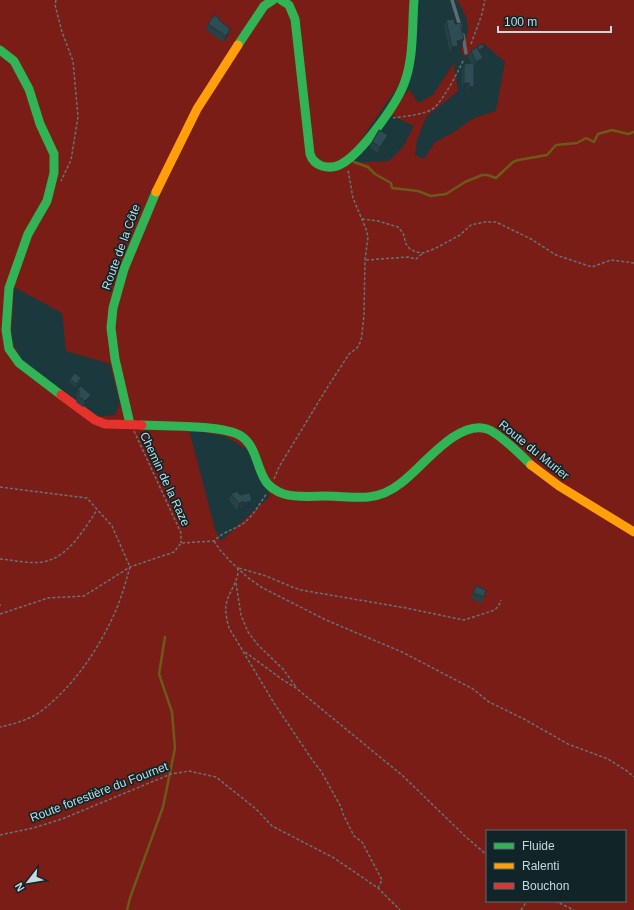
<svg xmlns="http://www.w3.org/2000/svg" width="634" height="910" font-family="Helvetica,sans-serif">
<rect width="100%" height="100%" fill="#1b383c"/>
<!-- green -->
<path fill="#7a1d16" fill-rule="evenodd" d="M0 0H411L406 75 345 163 389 161 403 147 414 126 390 115 409 89 418 103 433 95 454 63 458 91 426 117 417 140 415 155 424 159 435 142 451 134 474 118 496 111 505 62 484 44 464 57 461 50C472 26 469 21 457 0H634V910H0ZM14 287 62 313 66 351 110 364 120 403 115 415 97 417 24 365 11 340ZM189 430 225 436 251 452 270 496 221 541 215 529ZM487 831H625V901H487Z"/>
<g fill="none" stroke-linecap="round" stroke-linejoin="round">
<!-- stream -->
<g stroke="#6d5a19" stroke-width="2.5">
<polyline points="354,162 368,167 375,174 391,183 392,188 418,191 431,196 446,194 465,182 482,175 487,175 496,178 513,162 518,160 547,155 556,145 577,143 586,138 594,142 598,134 612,130 628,134 634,132"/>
<polyline points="127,910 130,898 163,807 175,748 172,712 159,674 165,637"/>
</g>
<!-- path -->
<g stroke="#667478" stroke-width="1.5" stroke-dasharray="3 2" stroke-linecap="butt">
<polyline points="56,0 55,5 62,32 73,61 78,117 71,160 61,181"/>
<polyline points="471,44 482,14 485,0"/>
<path d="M393 118C405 116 426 115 435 107 445 97 458 72 464 59"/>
<polyline points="362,219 378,221 398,227 403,233 406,244 410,249 416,252 423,253 434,249 460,235 471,225 485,222 496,222 531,239 556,255 592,267 611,260 634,263"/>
<polyline points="366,260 408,257 416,259 423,253"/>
<polyline points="134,431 181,533 181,543"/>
<polyline points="274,479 279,467 327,388 349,354 357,348 361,341 362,334 364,315 365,260 368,237 366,229 353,198 348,170"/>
<path d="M0 487 87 498 112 526 130 567C126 581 122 596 116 610 99 649 74 686 40 712 28 720 14 724 0 727"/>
<polyline points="214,541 220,550 231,562 247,577 261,587 326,620 402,652 473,689 489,702 524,719 568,744 608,759 627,771 634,777"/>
<path d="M0 559C14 560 29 564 43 562 69 557 84 529 97 510"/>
<path d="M238 568C239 582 228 592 226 605 225 612 227 621 229 628L274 703 313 761 321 771 341 807 343 814 354 836 362 842 382 880 378 888"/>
<polyline points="239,568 266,576 292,587 301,590 406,608 464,620 495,610 499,605 501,600"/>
<polyline points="236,583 241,615 248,632 258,645 283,669 296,687"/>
<polyline points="0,604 0,606"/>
<path d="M0 614 48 598 84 596 130 567 174 552 181 543 214 541C224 531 234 530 244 523 254 515 260 503 267 493"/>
<polyline points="245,652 283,680 296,688 403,776 466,837 487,855"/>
<polyline points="0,835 33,828 62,819 171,774 189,771 216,777 256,809 272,826 334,858 378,888 400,910"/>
<polyline points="555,901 574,910"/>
<polyline points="521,910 527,901"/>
</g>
<!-- lane -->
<g stroke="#5f6b71" stroke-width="3.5">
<polyline points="452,0 460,26"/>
<polyline points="463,35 466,53"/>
</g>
<!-- fast -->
<g stroke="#30b455" stroke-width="9">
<path d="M281 0 289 5 295 19 310 154C312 160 316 164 322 166 329 168 337 167 343 163 362 152 396 105 404 84 414 58 412 27 414 0"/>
<polyline points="238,45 264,6 273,0"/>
<polyline points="0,50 14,61 29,89 40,124 54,154 54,173 47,201 28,234 9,288 6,330 9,349 19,363 61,395"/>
<polyline points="130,424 115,359 111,328 113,308 124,269 156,192"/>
<path d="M142 425C164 426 225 425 241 436 256 446 256 465 265 480 268 486 277 492 284 494 298 498 312 496 326 496 340 496 354 498 368 497 380 496 391 491 401 483 422 468 457 419 487 429 499 433 521 455 531 465"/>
</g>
<!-- slow -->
<g stroke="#ff9f0a" stroke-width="9">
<polyline points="156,192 197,109 238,45"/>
<polyline points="531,465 559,486 634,532"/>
</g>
<!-- jam -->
<polyline stroke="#e5322d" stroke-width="9" points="61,395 95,420 105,424 142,425"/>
</g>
<!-- wall -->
<g fill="#274147">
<polygon points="219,20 230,30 228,36 223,42 206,30 208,24"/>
<polygon points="446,20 462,45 458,46 456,52 450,53 444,26"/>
<polygon points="478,45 484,48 483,51 480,52 483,58 481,64 474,67 474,87 472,93 467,92 467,89 462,89 462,70 464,64 471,63 468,57 471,51 477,48"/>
<polygon points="385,141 378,153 370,148 372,142"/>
<polygon points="70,379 80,381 75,387 69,382"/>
<polygon points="78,389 91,395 89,400 83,407 76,402 77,397 76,395"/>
<polygon points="231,494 240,495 252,501 250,507 241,509 240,507 237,510 229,500"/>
<polygon points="476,586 486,590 482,603 471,599"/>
</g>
<!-- shaded-wall -->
<g fill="#20353a">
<polygon points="230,30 228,36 223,42 226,36"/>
<polygon points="464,39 462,45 454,47 457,41"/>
<polygon points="458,46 456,52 450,53 452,47"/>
<polygon points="484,48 483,51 477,53 478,50"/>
<polygon points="483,58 481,64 474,67 476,62"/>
<polygon points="464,83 469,83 467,89 462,89"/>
<polygon points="469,86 474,87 472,93 467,92"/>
<polygon points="388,135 385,141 378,153 380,147"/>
<polygon points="91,395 89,400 83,407 85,401"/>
<polygon points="243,501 240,507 237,510 239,504"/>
<polygon points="252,501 250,507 241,509 243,503"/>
</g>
<!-- building -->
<g fill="#2d4c53" stroke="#20353a">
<polygon points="214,15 219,18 219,20 228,27 230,30 226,36 208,24"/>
<polygon points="454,19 455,24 460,23 464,39 457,41 458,46 452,47 446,20"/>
<polygon points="483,44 484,48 478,50 478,45"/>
<polygon points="477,47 483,58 476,62 471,51"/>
<polygon points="474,63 474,87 469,86 469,83 464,83 464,64"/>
<polygon points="379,130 388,135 380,147 372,142"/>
<polygon points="75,373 81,378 76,384 70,379"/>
<polygon points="81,386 91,395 85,401 78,396 80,392 78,389"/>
<polygon points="237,491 240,495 250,493 252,501 243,503 243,501 239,504 231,494"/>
<polygon points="476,586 486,590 484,597 473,593"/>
</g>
<g text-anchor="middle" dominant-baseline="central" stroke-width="3.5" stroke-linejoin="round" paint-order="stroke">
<!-- street labels -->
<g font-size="12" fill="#c2dbdf" stroke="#112529">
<text transform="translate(121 247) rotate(-70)">Route de la Côte</text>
<text transform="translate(534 450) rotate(39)">Route du Murier</text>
<text transform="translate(165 479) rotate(65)">Chemin de la Raze</text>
<text transform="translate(99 792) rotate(-21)">Route forestière du Fournet</text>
</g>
</g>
<!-- legend -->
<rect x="486" y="830" width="140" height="72" fill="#112529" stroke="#586e72"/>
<rect x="494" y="843" width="20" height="6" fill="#30b455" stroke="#586e72"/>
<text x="522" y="850" font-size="12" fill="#c2dbdf">Fluide</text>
<rect x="494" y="863" width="20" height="6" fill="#ff9f0a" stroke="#586e72"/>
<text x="522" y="870" font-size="12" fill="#c2dbdf">Ralenti</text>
<rect x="494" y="883" width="20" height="6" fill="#e5322d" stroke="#586e72"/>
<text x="522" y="890" font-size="12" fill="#c2dbdf">Bouchon</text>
<!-- north arrow -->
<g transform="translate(28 882) rotate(239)" stroke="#112529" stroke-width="3" paint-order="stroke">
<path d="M0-3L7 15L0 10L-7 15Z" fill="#c2dbdf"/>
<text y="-6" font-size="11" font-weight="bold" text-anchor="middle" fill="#c2dbdf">N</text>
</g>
<!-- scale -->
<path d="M498 26v6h113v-6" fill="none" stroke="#c2dbdf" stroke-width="2"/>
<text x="504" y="26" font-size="12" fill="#c2dbdf" stroke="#112529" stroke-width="3" paint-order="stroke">100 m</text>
</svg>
